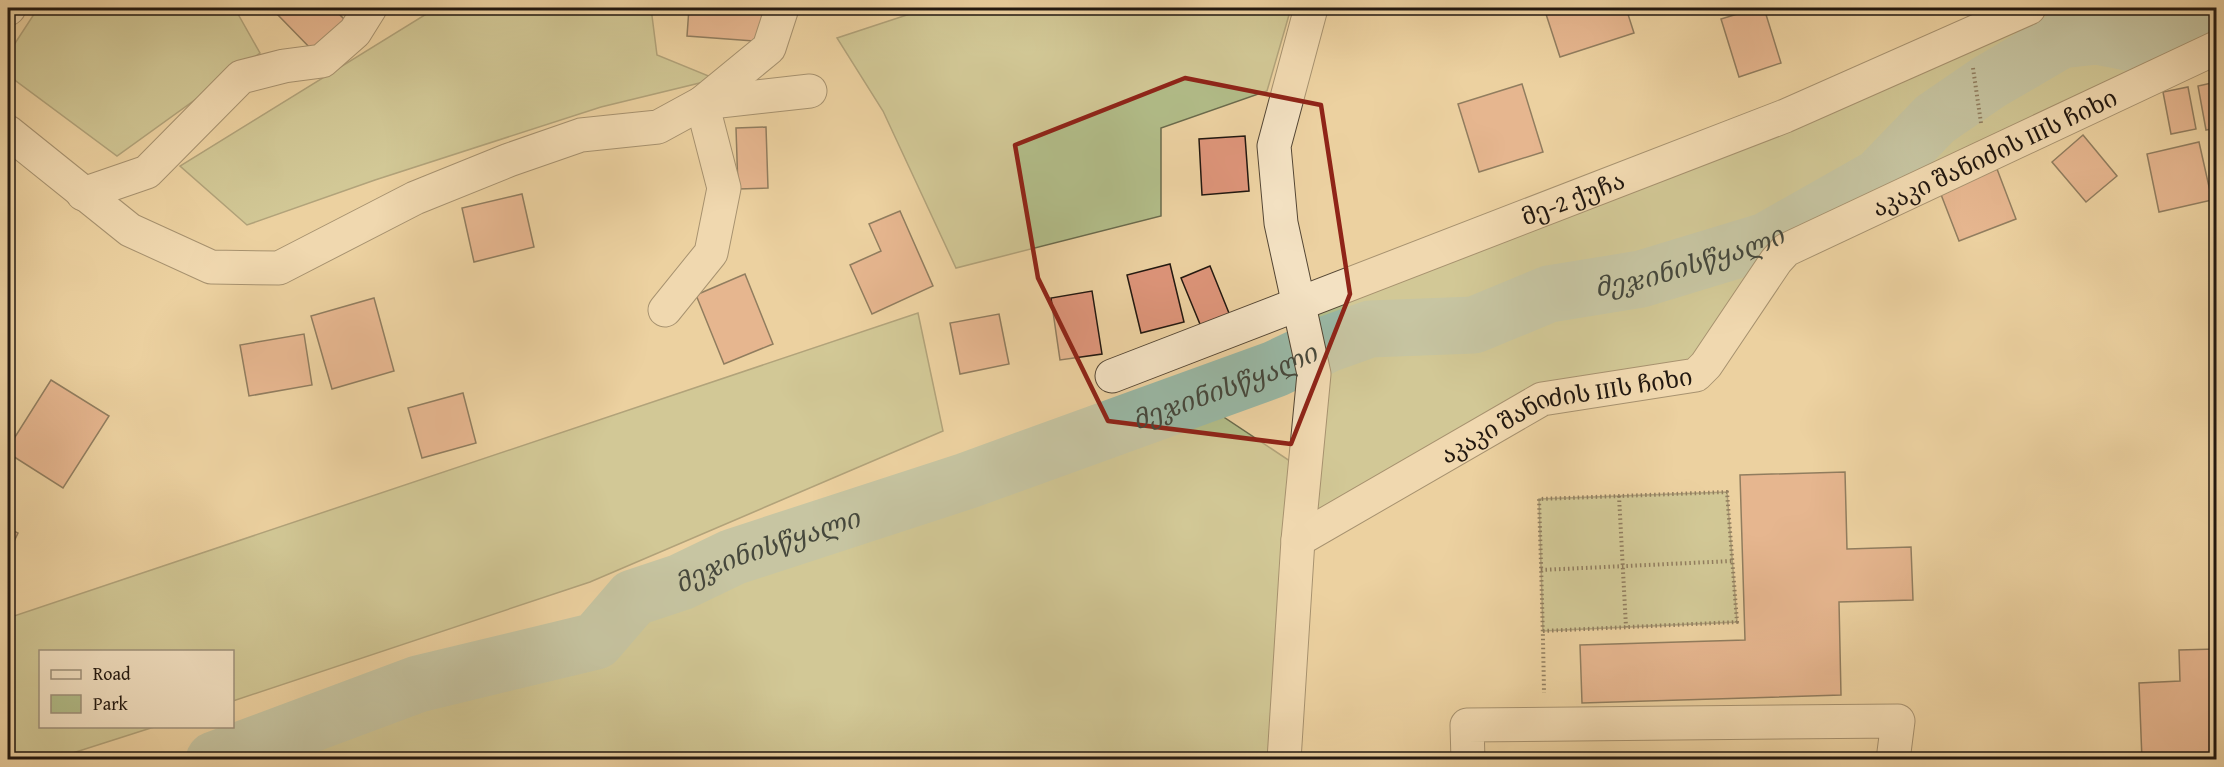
<svg xmlns="http://www.w3.org/2000/svg" width="2224" height="767" font-family="'Gentium Book Plus','Noto Serif Georgian',serif">
<rect width="100%" height="100%" fill="#ecd1a1"/>
<filter id="stains"><feTurbulence type="fractalNoise" baseFrequency=".00333" numOctaves="4"/><feColorMatrix values="0 0 0 0 .2 0 0 0 0 .09 0 0 0 0 .02 0 0 0 .5 -.17"/></filter>
<radialGradient id="worn" r=".72"><stop offset=".6" stop-color="#630" stop-opacity="0"/><stop offset="1" stop-color="#630" stop-opacity=".3"/></radialGradient>
<!-- green -->
<g fill="#b2bd89" stroke="#6a6a4c" stroke-width="1.5">
<polygon points="38,8 246,8 238,14 260,53 117,156 8,75 8,54"/>
<polygon points="436,8 651,8 657,55 716,79 601,107 375,180 247,225 180,166"/>
<polygon points="928,8 1291,8 1267,91 1161,128 1161,216 956,268 883,111 837,38"/>
<polygon points="2029,8 2216,8 2216,48 1790,248 1706,365 1542,399 1298,539 1284,759 214,760 418,684 595,641 633,598 681,582 733,557 966,481 1195,398 1305,471 1301,318"/>
<polygon points="918,313 943,431 590,582 233,701 232,652 40,652 40,726 154,727 54,759 8,759 8,618"/>
<polygon points="1727,492 1737,622 1543,631 1539,499"/>
</g>
<g fill="none" stroke-linecap="round" stroke-linejoin="round">
<!-- river -->
<path stroke="#99b7a4" stroke-width="57" id="s1" d="M214 760 418 684 596 641 633 598 681 582 733 557 966 481 1275 369 1328 344 1370 329 1474 325 1549 294 1641 279 1766 241 1879 177 1935 119 1989 82 2061 40 2097 36 2148 46 2216 20"/>
</g>
<!-- building -->
<g fill="#de957a" stroke="#221810" stroke-width="1.5">
<polygon points="284,8 333,8 346,21 314,52 277,14"/>
<polygon points="689,8 771,8 768,42 687,36"/>
<polygon points="1544,8 1626,8 1634,33 1560,57"/>
<polygon points="1757,8 1764,8 1781,63 1739,77 1721,19"/>
<polygon points="2216,82 2216,128 2206,130 2198,86"/>
<polygon points="1522,84 1543,152 1479,172 1458,104"/>
<polygon points="2188,87 2196,129 2171,134 2163,92"/>
<polygon points="766,127 768,188 738,189 736,128"/>
<polygon points="2083,135 2117,176 2086,202 2052,162"/>
<polygon points="1245,136 1249,191 1202,195 1199,139"/>
<polygon points="2199,142 2212,200 2159,212 2147,154"/>
<polygon points="1997,169 2016,219 1959,241 1940,192"/>
<polygon points="522,194 534,247 474,262 462,208"/>
<polygon points="900,211 933,286 872,314 850,265 881,251 869,224"/>
<polygon points="1170,264 1184,322 1141,333 1127,275"/>
<polygon points="1210,266 1231,318 1202,329 1181,278"/>
<polygon points="745,274 773,344 724,364 696,295"/>
<polygon points="1092,291 1102,354 1060,360 1051,298"/>
<polygon points="374,298 394,371 332,389 311,316"/>
<polygon points="999,314 1009,364 960,374 950,323"/>
<polygon points="304,334 312,385 249,396 240,345"/>
<polygon points="51,380 109,416 63,488 8,453 8,448"/>
<polygon points="463,393 476,443 422,458 408,408"/>
<polygon points="1845,472 1847,549 1911,547 1913,600 1839,602 1841,695 1582,703 1580,645 1745,640 1740,475"/>
<polygon points="8,528 18,533 8,554"/>
<polygon points="2216,649 2216,760 2142,760 2139,683 2180,681 2179,650"/>
</g>
<g fill="none" stroke-linecap="round" stroke-linejoin="round">
<defs>
<g id="minor">
<polyline points="8,9 9,8"/>
<polyline points="8,132 130,230 211,267 279,268 415,198 509,160 581,135 658,127 702,103 810,91"/>
<polyline points="83,194 147,172 241,77 284,66 322,61 355,32 370,8"/>
<polyline points="665,310 711,253 724,188 702,103 769,48 782,8"/>
<path id="s2" d="M1112 376 1785 116 2029 8"/>
<path id="s3" d="M1298 540 1542 399 1696 375 1706 365 1776 261 1786 250 2216 48"/>
<polyline points="1284,760 1298,540 1314,374 1281,223 1274,146 1311,8"/>
<polyline points="1468,760 1467,725 1898,721 1893,760"/>
</g>
</defs>
<!-- minor casing -->
<use href="#minor" stroke="#544634" stroke-width="35"/>
<!-- path -->
<g stroke="#221810" stroke-width="4" stroke-dasharray="1.5 3" stroke-linecap="butt">
<polyline points="1973,68 1981,123"/>
<polyline points="1619,496 1626,627"/>
<polyline points="1541,570 1732,561"/>
<path d="M1543 631 1737 622 1727 492 1539 499C1541 563 1543 628 1544 693"/>
</g>
<!-- minor -->
<use href="#minor" stroke="#f3e1c2" stroke-width="33"/>
</g>
<!-- marked area -->
<path d="M0 0H2224V767H0ZM1185 78 1321 105 1350 294 1291 444 1108 421 1038 278 1015 145Z" fill="#ecd1a1" fill-opacity=".55" fill-rule="evenodd"/>
<path fill="none" stroke="#8f2418" stroke-width="4.5" stroke-linejoin="round" d="M1185 78 1321 105 1350 294 1291 444 1108 421 1038 278 1015 145Z"/>
<g text-anchor="middle" dominant-baseline="central" stroke-width="4.5" stroke-linejoin="round" paint-order="stroke">
<!-- street labels -->
<g font-size="24" fill="#221810" stroke="#f3e1c2">
<text stroke="none"><textPath href="#s3" startOffset="822">აკაკი შანიძის IIIს ჩიხი</textPath></text>
<text stroke="none"><textPath href="#s2" startOffset="494">მე-2 ქუჩა</textPath></text>
<text stroke="none"><textPath href="#s3" startOffset="300">აკაკი შანიძის IIIს ჩიხი</textPath></text>
</g>
<!-- water labels -->
<g font-size="26" font-style="italic" fill="#46483c" stroke="#f3e1c2">
<text stroke="none"><textPath href="#s1" startOffset="1572">მეჯინისწყალი</textPath></text>
<text stroke="none"><textPath href="#s1" startOffset="1086">მეჯინისწყალი</textPath></text>
<text stroke="none"><textPath href="#s1" startOffset="600">მეჯინისწყალი</textPath></text>
</g>
</g>
<!-- margin -->
<rect width="2224" height="767" fill="none" stroke="#ecd1a1" stroke-width="30"/>
<rect x="9" y="9" width="2206" height="749" fill="none" stroke="#221810" stroke-width="3"/>
<rect x="15" y="15" width="2194" height="737" fill="none" stroke="#221810" stroke-width="1.5"/>
<!-- legend -->
<rect x="39" y="650" width="195" height="78" fill="#f3e1c2" stroke="#9f917b" stroke-width="1.5"/>
<rect x="51" y="670" width="30" height="9" fill="#f3e1c2" stroke="#9f917b" stroke-width="1.5"/>
<text x="93" y="680" font-size="18" fill="#221810">Road</text>
<rect x="51" y="695" width="30" height="18" fill="#b2bd89" stroke="#9f917b" stroke-width="1.5"/>
<text x="93" y="710" font-size="18" fill="#221810">Park</text>
<rect width="100%" height="100%" filter="url(#stains)"/>
<rect width="100%" height="100%" fill="url(#worn)"/>
</svg>
